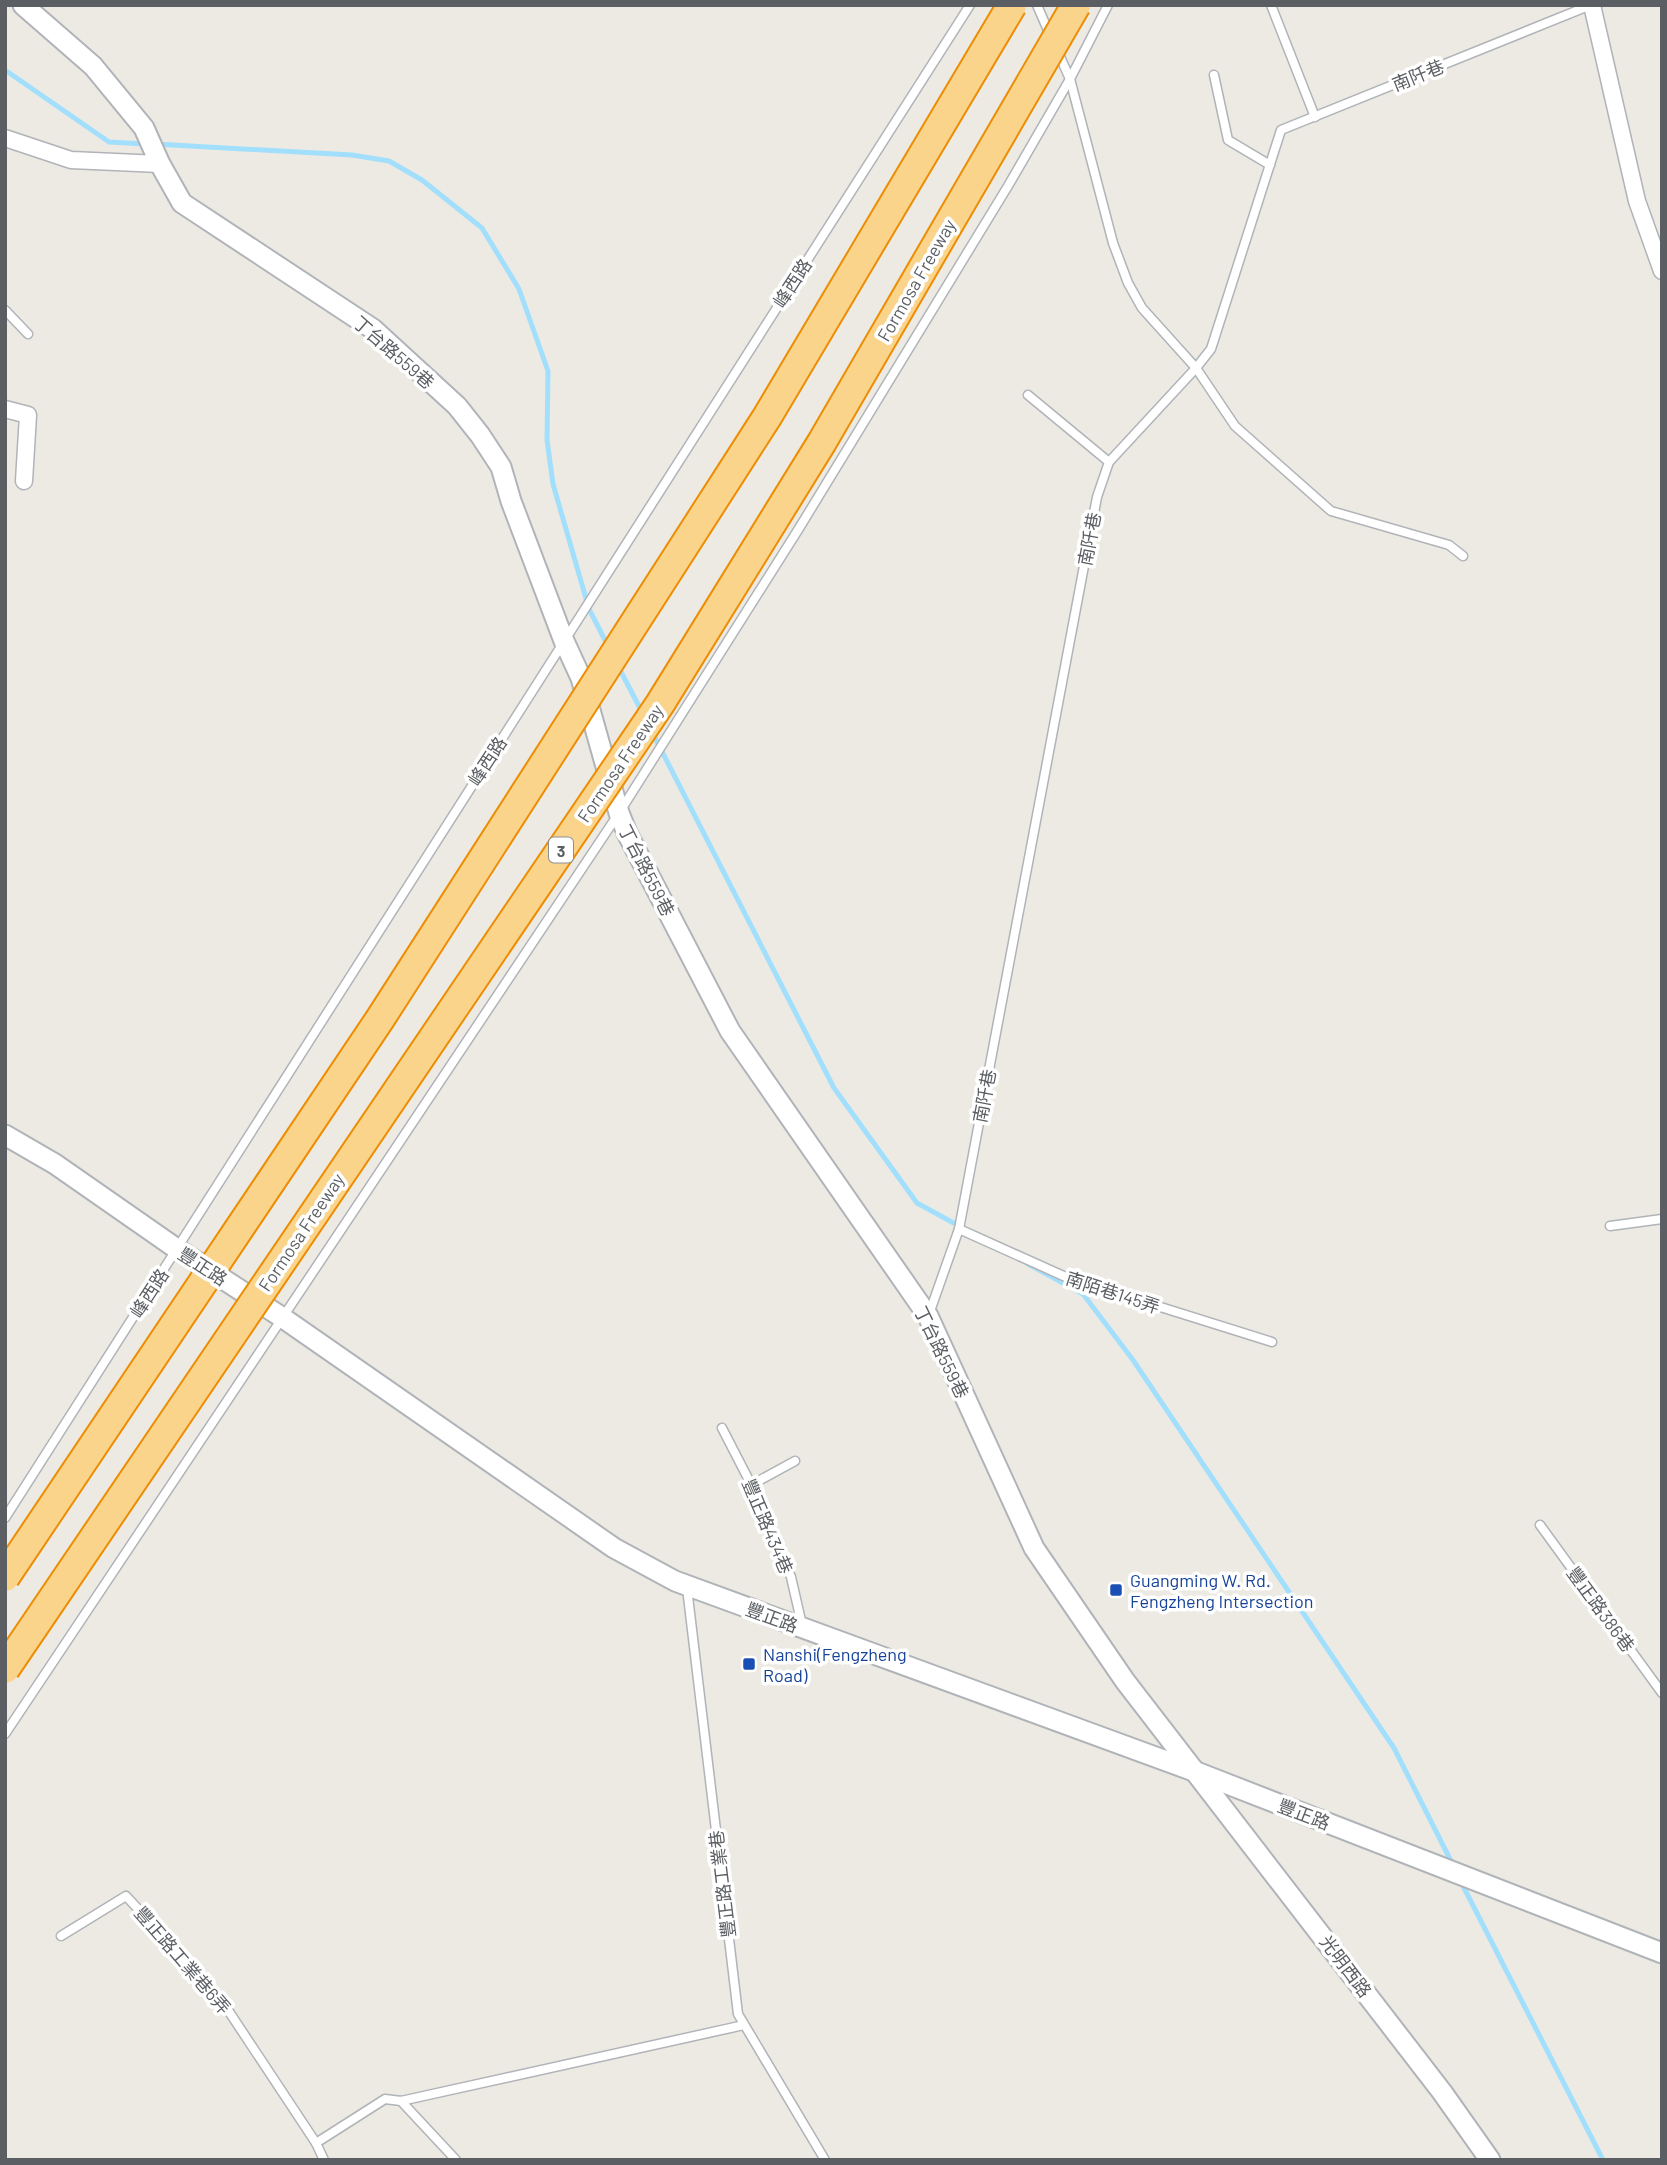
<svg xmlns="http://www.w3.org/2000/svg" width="1667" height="2165" font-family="Barlow,'Noto Sans TC',sans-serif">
<rect width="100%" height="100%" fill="#edeae3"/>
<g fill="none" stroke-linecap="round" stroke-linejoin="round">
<!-- stream -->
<g stroke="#a2dffd" stroke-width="5">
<polyline points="5,70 109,142 145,144"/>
<polyline points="155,144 352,155 389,161 422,180 482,228 519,289 548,371 547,440 553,484 589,609 609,648"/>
<polyline points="618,666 643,714"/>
<polyline points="652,732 834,1088 917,1203 961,1227"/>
<polyline points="1028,1264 1083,1294 1133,1360 1394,1748 1454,1867"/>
<polyline points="1461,1882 1603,2160"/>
</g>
<defs>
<g id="service">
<polyline points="1037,5 1050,35"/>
<polyline points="1271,5 1315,117"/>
<polyline points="1057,50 1070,79 1113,243 1128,283 1142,308 1196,368 1235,426 1331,511 1449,545 1463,556"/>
<polyline points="1214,75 1228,140 1270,165"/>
<polyline points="5,310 28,334"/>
<polyline points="1028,395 1109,462"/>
<polyline points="1610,1226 1662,1219"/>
<polyline points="959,1229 1068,1278 1272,1342"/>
<polyline points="929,1314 959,1229 1097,497 1109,462 1196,368 1211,349 1281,130 1591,5"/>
<polyline points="722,1428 754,1490 791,1577 802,1625"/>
<polyline points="751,1485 795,1461"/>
<polyline points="5,1518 970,5"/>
<polyline points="1540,1525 1662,1693"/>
<polyline points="687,1588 738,2014 825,2160"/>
<polyline points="5,1734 619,813 798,530 1008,186 1070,79 1108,5"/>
<polyline points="61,1936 126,1896 218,1995 316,2143 324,2160"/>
<polyline points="401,2101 456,2160"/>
<polyline points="316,2143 385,2099 401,2101 744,2025"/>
</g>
<g id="minor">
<polyline points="1592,5 1637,201 1662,271"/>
<polyline points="5,138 71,160 160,164"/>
<polyline points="5,409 28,415 24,481"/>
</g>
<g id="tertiary">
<polyline points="23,5 93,66 144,128 160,164 182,203 373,329 457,406 480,435 501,467 511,501 564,641 581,678 619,813 627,833 730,1031 928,1316 1034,1548 1125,1681 1442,2092 1490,2160"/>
<polyline points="5,1135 55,1164 177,1249 283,1318 614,1548 675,1581 1199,1773 1662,1953"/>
</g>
</defs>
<!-- service casing -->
<use href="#service" stroke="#b0b4b8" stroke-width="11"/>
<!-- minor casing -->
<use href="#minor" stroke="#b0b4b8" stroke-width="19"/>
<!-- tertiary casing -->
<use href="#tertiary" stroke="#b0b4b8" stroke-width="23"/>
<!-- service -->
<use href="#service" stroke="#fff" stroke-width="8"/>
<!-- minor -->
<use href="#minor" stroke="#fff" stroke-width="16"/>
<!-- tertiary -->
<use href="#tertiary" stroke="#fff" stroke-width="19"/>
<defs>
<g id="motorway-bridge">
<polyline points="5,1577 380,1019 767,417 1012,5"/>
<polyline points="5,1669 660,704 822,442 1076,5"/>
</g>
</defs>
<!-- motorway-bridge casing -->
<use href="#motorway-bridge" stroke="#ec8d04" stroke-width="32" stroke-linecap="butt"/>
<!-- motorway-bridge -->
<use href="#motorway-bridge" stroke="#fbd48c" stroke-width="28"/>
</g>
<!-- markers -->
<g fill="#1a4fb4" stroke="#fff" stroke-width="2.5">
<rect x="1109" y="1583" width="14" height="14" rx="3.5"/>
<rect x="742" y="1657" width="14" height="14" rx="3.5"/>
</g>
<g text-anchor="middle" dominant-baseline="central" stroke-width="7" stroke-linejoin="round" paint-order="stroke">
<!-- shield labels -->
<rect fill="#fff" stroke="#8c8f92" stroke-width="2" x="549" y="837.5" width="24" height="25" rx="5"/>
<g font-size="16" font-weight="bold" fill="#5b5f63">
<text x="561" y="850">3</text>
</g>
<!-- street labels -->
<g font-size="18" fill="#5b5f63" stroke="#fff">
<text transform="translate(1418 75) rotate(-22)">南阡巷</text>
<text transform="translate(916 280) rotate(-60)">Formosa Freeway</text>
<text transform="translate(792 283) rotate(-57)">峰西路</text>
<text transform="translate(394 352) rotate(41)">丁台路559巷</text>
<text transform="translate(1089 539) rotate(-79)">南阡巷</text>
<text transform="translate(487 761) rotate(-57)">峰西路</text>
<text transform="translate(620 763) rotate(-56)">Formosa Freeway</text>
<text transform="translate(647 870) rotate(63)">丁台路559巷</text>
<text transform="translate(984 1096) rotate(-79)">南阡巷</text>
<text transform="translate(301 1232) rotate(-56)">Formosa Freeway</text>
<text transform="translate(203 1266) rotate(33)">豐正路</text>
<text transform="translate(1113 1292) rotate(18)">南陌巷145弄</text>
<text transform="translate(149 1293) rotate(-57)">峰西路</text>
<text transform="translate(942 1352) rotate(64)">丁台路559巷</text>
<text transform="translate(768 1526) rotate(67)">豐正路434巷</text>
<text transform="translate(1601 1609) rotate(54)">豐正路386巷</text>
<text transform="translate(772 1617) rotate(20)">豐正路</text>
<text transform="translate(1304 1814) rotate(21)">豐正路</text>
<text transform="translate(722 1884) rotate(-97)">豐正路工業巷</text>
<text transform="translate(183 1960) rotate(49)">豐正路工業巷6弄</text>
<text transform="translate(1346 1966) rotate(53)">光明西路</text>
</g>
<!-- transit labels -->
<g font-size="18" fill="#164399" stroke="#fff" text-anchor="start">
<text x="1130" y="1580">Guangming W. Rd.<tspan x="1130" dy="21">Fengzheng Intersection</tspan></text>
<text x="763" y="1654">Nanshi(Fengzheng<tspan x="763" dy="21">Road)</tspan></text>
</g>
</g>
<!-- border -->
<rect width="1667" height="2165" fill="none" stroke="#5b5f63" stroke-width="14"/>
</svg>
